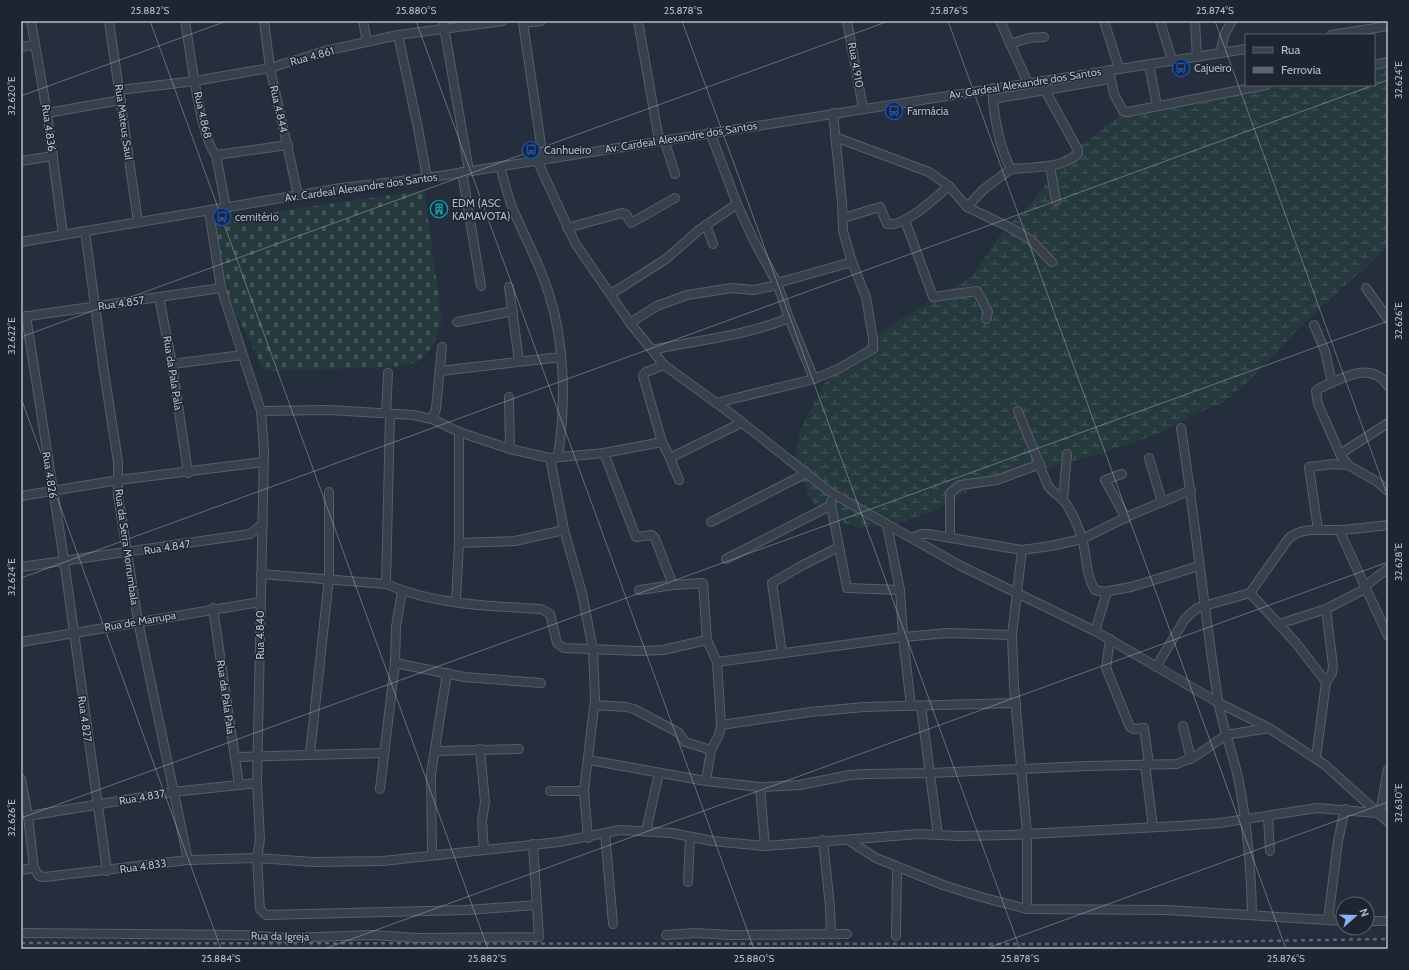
<svg xmlns="http://www.w3.org/2000/svg" width="1409" height="970" font-family="Cabin,sans-serif">
<defs>
<pattern id="wetland-marsh" width="20" height="14" patternUnits="userSpaceOnUse"><rect width="20" height="14" fill="#263a3d"/><path d="M1 5h8M5 5V1M11 12h8M15 12V8" fill="none" stroke="#435558"/></pattern>
<pattern id="cemetery-stones" width="16" height="16" patternUnits="userSpaceOnUse"><rect width="16" height="16" fill="#263a3d"/><path d="M2 7V4a2 2 0 0 1 4 0v3zM10 15v-3a2 2 0 0 1 4 0v3z" fill="#435558"/></pattern>
</defs>
<rect width="100%" height="100%" fill="#242e3c"/>
<!-- wetland -->
<polygon fill="url(#wetland-marsh)" points="1388,59 1388,247 1304,323 1250,380 1222,403 1195,414 1158,434 1102,453 1051,467 994,476 932,512 896,524 860,528 830,518 810,499 795,461 800,431 825,382 854,354 896,322 972,276 1005,228 1022,213 1044,187 1061,157 1088,141 1120,115 1184,105 1246,84 1374,85 1374,61"/>
<!-- cemetery -->
<polygon fill="url(#cemetery-stones)" points="424,190 442,320 433,346 418,362 394,367 268,371 263,368 226,293 222,279 213,221"/>
<g fill="none" stroke-linecap="round" stroke-linejoin="round">
<defs>
<g id="minor">
<polyline points="31,21 47,113 63,235"/>
<polyline points="109,21 138,222"/>
<path d="M185 21C190 48 200 138 216 155L226 208"/>
<polyline points="264,21 270,68 298,195"/>
<polyline points="363,21 367,42"/>
<polyline points="443,21 469,171"/>
<polyline points="523,21 523,23 541,21"/>
<polyline points="638,21 659,140"/>
<polyline points="847,21 863,108"/>
<polyline points="1000,21 1028,83"/>
<polyline points="1104,21 1119,68"/>
<polyline points="1160,21 1172,60"/>
<polyline points="1195,21 1197,57"/>
<polyline points="523,23 543,158"/>
<polyline points="398,35 418,128 427,178"/>
<polyline points="1331,35 1388,26"/>
<polyline points="1010,44 1029,38 1044,37"/>
<polyline points="21,47 34,45"/>
<polyline points="1220,53 1225,33 1232,21"/>
<polyline points="1149,64 1157,106"/>
<polyline points="1374,65 1388,62"/>
<polyline points="1109,70 1114,94 1123,111 1128,112 1266,85"/>
<polyline points="120,90 195,81 270,68 325,51 398,35 503,21"/>
<polyline points="993,99 1110,79"/>
<polyline points="47,113 121,100"/>
<polyline points="710,132 737,204 755,243 777,283 789,318 814,379"/>
<polyline points="835,137 929,172 949,186 967,207 1009,227 1031,240 1052,262"/>
<polyline points="664,139 675,174"/>
<polyline points="216,155 288,145"/>
<polyline points="537,160 575,243 630,323 664,365 726,410 830,492 959,565 1095,631 1219,703 1269,728 1325,765 1388,822"/>
<polyline points="21,161 53,156"/>
<path d="M500 166C504 180 507 194 512 207 524 236 540 264 549 294 565 344 566 404 558 456"/>
<polyline points="1050,166 1056,201"/>
<path d="M1011 169C1033 167 1060 169 1078 154V150L1040 81"/>
<polyline points="462,172 481,286"/>
<path d="M967 207 984 189 1011 169C1000 150 992 110 993 88"/>
<polyline points="209,211 221,288 261,411 264,451 257,783 260,839 257,858 260,909 266,915 466,910 537,905"/>
<path d="M843 218 880 207 887 224C904 228 936 197 949 186"/>
<polyline points="905,220 933,297 977,291 988,312 986,319"/>
<polyline points="706,225 713,244"/>
<polyline points="567,228 622,213 626,214 631,223 675,198"/>
<polyline points="85,231 103,365 118,462 118,496 138,621 188,860"/>
<polyline points="21,242 341,188 427,178 1246,49"/>
<polyline points="777,283 852,262"/>
<polyline points="509,287 519,361"/>
<polyline points="1366,288 1388,319"/>
<polyline points="611,294 666,259 699,230 737,204"/>
<polyline points="159,297 172,364 188,473"/>
<polyline points="26,316 64,560 107,871"/>
<polyline points="22,317 221,288"/>
<polyline points="457,322 513,311"/>
<polyline points="630,323 657,306 687,295 732,288 753,290 778,285"/>
<polyline points="1314,325 1325,351 1332,383"/>
<path d="M652 350C698 340 745 336 789 318"/>
<polyline points="172,364 242,355"/>
<polyline points="664,365 646,372 643,376 662,442 670,458 679,480"/>
<polyline points="440,371 561,357"/>
<path d="M1388 386C1371 360 1343 378 1320 388L1316 391 1318 404 1340 454 1348 465 1376 481 1388 491"/>
<polyline points="509,397 510,449"/>
<polyline points="716,403 814,379 838,369 873,349 873,339 866,297 852,262 843,231 842,203 833,113"/>
<polyline points="261,411 328,410 413,415 432,419 459,432 510,449 550,458 604,453 662,442"/>
<path d="M1018 411 1048 486C1053 493 1060 496 1064 501 1072 511 1078 526 1082 538 1087 555 1085 574 1095 590L1104 592 1131 587 1199 566"/>
<polyline points="386,413 388,373"/>
<polyline points="432,419 436,409 442,347"/>
<path d="M1181 428C1195 519 1204 610 1218 700 1222 726 1232 751 1238 777 1247 822 1251 868 1252 914"/>
<polyline points="604,453 636,537 652,535 655,538 673,585"/>
<polyline points="1340,454 1388,423"/>
<polyline points="550,458 564,530 582,593 593,650 595,699 584,791 588,838"/>
<polyline points="670,458 741,423"/>
<polyline points="1149,458 1162,502"/>
<polyline points="1122,474 1105,480 1126,518"/>
<polyline points="21,496 119,480 263,462"/>
<polyline points="1063,500 1067,454"/>
<polyline points="831,505 847,588 900,590"/>
<polyline points="711,522 807,473"/>
<polyline points="887,525 900,590 903,637 911,706"/>
<polyline points="1318,530 1309,467 1333,464 1348,465"/>
<polyline points="1339,530 1388,636"/>
<polyline points="950,537 950,493 960,485 997,480 1040,464"/>
<polyline points="911,538 922,534 928,534 1022,550 1051,546 1082,539 1133,514 1191,490"/>
<polyline points="459,543 515,541 564,530"/>
<polyline points="1022,550 1012,635 1014,686 1027,834 1027,909"/>
<polyline points="726,559 818,512 831,505 831,501"/>
<polyline points="21,567 250,534 263,524"/>
<path d="M261 574 386 584C434 605 490 606 541 609L550 614 557 643 564 648 639 651 663 650 707 640 717 662 903 637 948 633 1012 635"/>
<polyline points="386,584 390,414"/>
<polyline points="1364,587 1387,569 1388,571"/>
<polyline points="639,590 673,585 703,583 707,640"/>
<polyline points="1250,593 1296,643 1326,682 1316,758"/>
<polyline points="456,602 459,543 459,432"/>
<polyline points="213,608 239,785"/>
<polyline points="1326,609 1333,666 1332,673 1326,682"/>
<polyline points="1279,624 1326,609 1365,589"/>
<polyline points="1095,631 1107,592"/>
<polyline points="1110,639 1106,668 1130,727 1134,729 1144,728 1149,764"/>
<polyline points="21,642 260,602"/>
<polyline points="782,653 772,583 801,566 839,547"/>
<polyline points="395,663 464,677 541,683"/>
<path d="M1156 667 1185 619 1197 608 1250 593 1289 538C1304 526 1322 531 1341 530 1356 529 1372 527 1388 525"/>
<polyline points="595,705 626,707 634,709 679,733 685,742 711,750"/>
<polyline points="921,706 938,835"/>
<polyline points="721,725 810,712 864,707 1016,703"/>
<polyline points="1183,726 1191,759"/>
<polyline points="480,749 485,802 482,821 484,850"/>
<polyline points="435,751 519,749"/>
<polyline points="310,754 329,578 329,492"/>
<polyline points="235,757 383,753"/>
<polyline points="589,760 706,781 760,787 800,785 850,775 866,774 931,773 1087,766 1177,764 1196,756 1226,735 1269,728"/>
<polyline points="1145,764 1153,827"/>
<polyline points="21,779 28,816 34,868 39,876 45,877 188,860 257,858 313,862 383,861 559,842 620,830 672,833 712,841 765,846 919,834 959,836 1009,835 1178,826 1220,823 1317,808 1388,814"/>
<polyline points="706,781 711,750 719,735 721,725 717,662"/>
<polyline points="760,787 765,846"/>
<polyline points="380,789 395,663 396,627 402,591"/>
<polyline points="550,791 584,791"/>
<polyline points="1380,813 1388,769"/>
<polyline points="28,816 173,792 257,783"/>
<polyline points="1268,816 1270,851"/>
<polyline points="646,831 659,773"/>
<polyline points="605,833 613,924"/>
<polyline points="823,840 830,907 831,934"/>
<polyline points="848,840 876,858 943,885 981,897 1027,909 1167,910 1343,921"/>
<polyline points="432,855 431,774 447,673"/>
<polyline points="21,870 34,868"/>
<polyline points="688,882 690,837"/>
<polyline points="1328,920 1338,841 1345,809"/>
<polyline points="1367,921 1388,921"/>
<polyline points="21,933 244,935 287,938 372,935 417,938 539,937 533,844"/>
<polyline points="666,935 695,933 732,935 847,934"/>
<polyline points="896,936 897,867"/>
</g>
</defs>
<!-- minor casing -->
<use href="#minor" stroke="#565e6a" stroke-width="10"/>
<!-- minor -->
<use href="#minor" stroke="#38404c" stroke-width="8"/>
<!-- rail -->
<polyline stroke="#5a6473" stroke-width="2.5" stroke-dasharray="4 4" stroke-linecap="butt" points="21,943 1070,944 1388,939"/>
</g>
<!-- ticks -->
<path fill="none" stroke="#b4bbc8" stroke-width="1" stroke-opacity="0.45" d="M150 21 488 949M416 21 754 949M682 21 1020 949M948 21 1286 949M1215 21 1388 497M21 96 227 21M21 337 889 21M21 398 221 949M21 578 1388 80M21 818 1388 321M324 949 1388 562M985 949 1388 802"/>
<!-- icons -->
<defs>
<symbol id="bus-ring" viewBox="-11 -11 22 22"><circle r="9.5" fill="#1d2531" stroke="#1a4fb4" stroke-width="1.5"/><path d="M-5-6H5V4H4V6H2V4H-2V6H-4V4H-5ZM-3.5-4V0h7V-4ZM-3.5 1.2v1.5H-2V1.2ZM2 1.2v1.5H3.5V1.2Z" fill="#1a4fb4"/></symbol>
<symbol id="building-ring" viewBox="-11 -11 22 22"><circle r="9.5" fill="#1d2531" stroke="#0f9aa8" stroke-width="1.5"/><path d="M-4-6H4V6H1V3H-1V6H-4ZM-2.5-4.3h1.7v1.8h-1.7ZM.8-4.3h1.7v1.8H.8ZM-2.5-1h1.7V.8h-1.7ZM.8-1h1.7V.8H.8Z" fill="#0f9aa8"/></symbol>
</defs>
<g fill-rule="evenodd">
<use href="#bus-ring" x="1171" y="58" width="20" height="20"/>
<use href="#bus-ring" x="884" y="101" width="20" height="20"/>
<use href="#bus-ring" x="521" y="140" width="20" height="20"/>
<use href="#building-ring" x="429" y="199" width="20" height="20"/>
<use href="#bus-ring" x="212" y="207" width="20" height="20"/>
</g>
<g text-anchor="middle" dominant-baseline="central" stroke-width="3" stroke-linejoin="round" paint-order="stroke">
<!-- street labels -->
<g font-size="11" fill="#b4bbc8" stroke="#1d2531">
<text transform="translate(312 56) rotate(-15)">Rua 4.861</text>
<text transform="translate(856 65) rotate(80)">Rua 4.910</text>
<text transform="translate(1025 83) rotate(-9)">Av. Cardeal Alexandre dos Santos</text>
<text transform="translate(279 109) rotate(77)">Rua 4.844</text>
<text transform="translate(203 115) rotate(77)">Rua 4.868</text>
<text transform="translate(124 122) rotate(82)">Rua Mateus Saul</text>
<text transform="translate(49 128) rotate(82)">Rua 4.836</text>
<text transform="translate(681 137) rotate(-9)">Av. Cardeal Alexandre dos Santos</text>
<text transform="translate(361 187) rotate(-8)">Av. Cardeal Alexandre dos Santos</text>
<text transform="translate(121 303) rotate(-8)">Rua 4.857</text>
<text transform="translate(173 373) rotate(81)">Rua da Pala Pala</text>
<text transform="translate(50 475) rotate(81)">Rua 4.826</text>
<text transform="translate(127 547) rotate(82)">Rua da Serra Morrumbala</text>
<text transform="translate(167 547) rotate(-9)">Rua 4.847</text>
<text transform="translate(140 621) rotate(-10)">Rua de Marrupa</text>
<text transform="translate(260 635) rotate(-90)">Rua 4.840</text>
<text transform="translate(226 697) rotate(82)">Rua da Pala Pala</text>
<text transform="translate(85 719) rotate(82)">Rua 4.827</text>
<text transform="translate(142 797) rotate(-10)">Rua 4.837</text>
<text transform="translate(143 866) rotate(-8)">Rua 4.833</text>
<text transform="translate(280 936) rotate(1)">Rua da Igreja</text>
</g>
<!-- poi labels -->
<g font-size="11" fill="#b4bbc8" stroke="#1d2531" text-anchor="start">
<text x="1194" y="68">Cajueiro</text>
<text x="907" y="111">Farmácia</text>
<text x="544" y="150">Canhueiro</text>
<text x="452" y="203">EDM (ASC<tspan x="452" dy="13">KAMAVOTA)</tspan></text>
<text x="235" y="217">cemitério</text>
</g>
</g>
<!-- border -->
<rect width="1409" height="970" fill="none" stroke="#1d2531" stroke-width="44"/>
<!-- legend -->
<rect x="1245" y="34" width="130" height="52" fill="#1d2531" stroke="#59616d"/>
<rect x="1253" y="47" width="20" height="6" fill="#38404c" stroke="#59616d"/>
<text x="1281" y="54" font-size="12" fill="#b4bbc8">Rua</text>
<rect x="1253" y="67" width="20" height="6" fill="#5a6473" stroke="#59616d"/>
<text x="1281" y="74" font-size="12" fill="#b4bbc8">Ferrovia</text>
<!-- north arrow -->
<g transform="translate(1355 916) rotate(70)"><circle r="19" fill="#1d2531" stroke="#59616d"/>
<path d="M0-3L7 15L0 10L-7 15Z" fill="#8cb2f4"/>
<text y="-6" font-size="11" font-weight="bold" text-anchor="middle" fill="#b4bbc8">N</text>
</g>
<rect x="22" y="22" width="1365" height="926" fill="none" stroke="#b4bbc8" stroke-width="1.5"/>
<g font-size="10" text-anchor="middle" fill="#b4bbc8">
<text x="150" y="14">25.882°S</text>
<text x="416" y="14">25.880°S</text>
<text x="683" y="14">25.878°S</text>
<text x="949" y="14">25.876°S</text>
<text x="1215" y="14">25.874°S</text>
<text transform="translate(1398 80) rotate(-90)" y="4">32.624°E</text>
<text transform="translate(11 96) rotate(-90)" y="4">32.620°E</text>
<text transform="translate(1398 321) rotate(-90)" y="4">32.626°E</text>
<text transform="translate(11 336) rotate(-90)" y="4">32.622°E</text>
<text transform="translate(1398 562) rotate(-90)" y="4">32.628°E</text>
<text transform="translate(11 577) rotate(-90)" y="4">32.624°E</text>
<text transform="translate(1398 803) rotate(-90)" y="4">32.630°E</text>
<text transform="translate(11 818) rotate(-90)" y="4">32.626°E</text>
<text x="221" y="962">25.884°S</text>
<text x="487" y="962">25.882°S</text>
<text x="754" y="962">25.880°S</text>
<text x="1020" y="962">25.878°S</text>
<text x="1286" y="962">25.876°S</text>
</g>
</svg>
